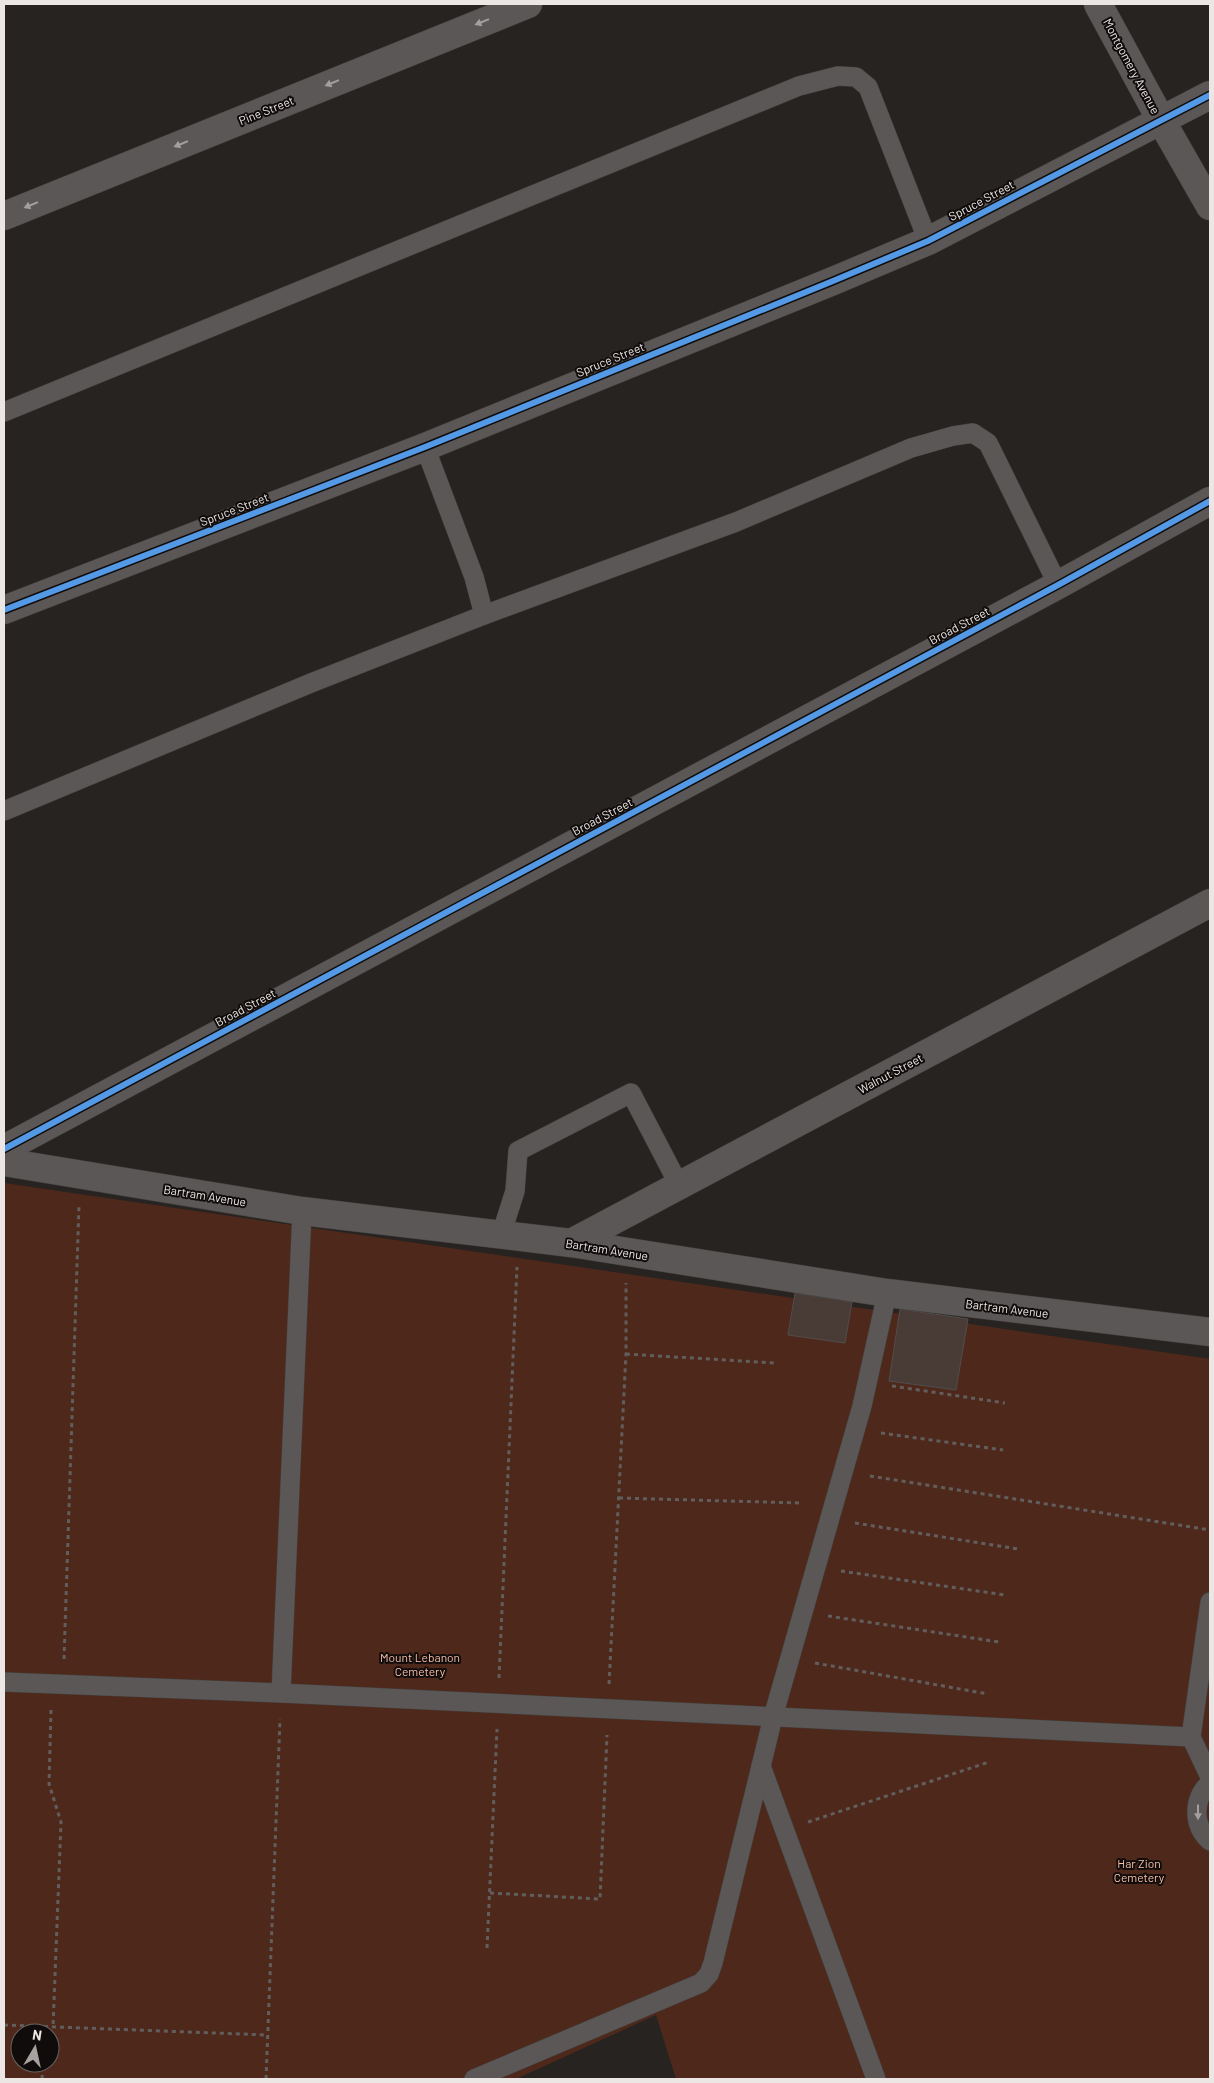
<svg xmlns="http://www.w3.org/2000/svg" width="1214" height="2083" font-family="Barlow,sans-serif">
<rect width="100%" height="100%" fill="#272321"/>
<!-- green -->
<path fill="#4e291b" fill-rule="evenodd" d="M4 1183 1210 1359V2079H676L656 2015 516 2079H4ZM20 2033H50V2063H20Z"/>
<!-- building -->
<g fill="#493b35" stroke="#514d4c">
<polygon points="795,1293 852,1302 845,1343 788,1335"/>
<polygon points="900,1309 968,1319 956,1390 889,1381"/>
</g>
<g fill="none" stroke-linecap="round" stroke-linejoin="round">
<defs>
<g id="lane">
<polyline points="4,412 799,86 838,76 856,77 868,87 928,241"/>
<polyline points="425,447 474,577 484,615"/>
<polyline points="4,811 311,683 484,615 736,522 911,448 953,436 973,433 988,443 1058,585"/>
<polyline points="501,1235 515,1191 518,1151 631,1093 679,1185"/>
<polyline points="1210,1602 1191,1737 1210,1777"/>
<polyline points="4,1682 281,1693 1191,1737"/>
<polyline points="281,1693 302,1211"/>
<polyline points="761,1766 876,2079"/>
<path d="M1210 1783C1193 1798 1192 1825 1210 1841"/>
<polyline points="474,2079 701,1983 709,1974 713,1963 773,1717 862,1406 887,1293"/>
</g>
<g id="street">
<polyline points="1098,4 1162,122 1210,206"/>
<polyline points="4,216 528,4"/>
<polyline points="4,610 425,447 833,281 928,241 1210,95"/>
<polyline points="4,1149 1058,585 1210,501"/>
<polyline points="4,1162 302,1211 571,1243 887,1293 1210,1332"/>
<polyline points="571,1243 1210,903"/>
</g>
</defs>
<!-- lane casing -->
<use href="#lane" stroke="#44413f" stroke-width="20"/>
<!-- street casing -->
<use href="#street" stroke="#44413f" stroke-width="29"/>
<!-- path -->
<g stroke="#615e5d" stroke-width="3" stroke-dasharray="4 4" stroke-linecap="butt">
<polyline points="626,1354 775,1363"/>
<polyline points="892,1386 1005,1403"/>
<polyline points="881,1433 1003,1450"/>
<polyline points="870,1476 1210,1530"/>
<polyline points="619,1498 801,1503"/>
<polyline points="855,1523 1018,1549"/>
<polyline points="841,1571 1005,1595"/>
<polyline points="828,1616 999,1642"/>
<polyline points="64,1659 79,1205"/>
<polyline points="815,1663 988,1694"/>
<polyline points="499,1678 517,1267"/>
<polyline points="609,1684 626,1354 626,1283"/>
<polyline points="51,1710 49,1784 61,1822 53,2027"/>
<polyline points="808,1822 989,1762"/>
<polyline points="490,1893 600,1899 607,1735"/>
<polyline points="487,1948 497,1729"/>
<polyline points="4,2025 267,2035"/>
<polyline points="45,2033 45,2027"/>
<polyline points="42,2079 43,2063"/>
<polyline points="266,2079 280,1719"/>
</g>
<!-- lane -->
<use href="#lane" stroke="#5a5756" stroke-width="19"/>
<!-- street -->
<use href="#street" stroke="#5a5756" stroke-width="28"/>
<defs>
<g id="cycleway">
<polyline points="4,610 425,447 833,281 928,241 1210,95"/>
<polyline points="4,1149 1058,585 1210,501"/>
</g>
</defs>
<!-- cycleway casing -->
<use href="#cycleway" stroke="#100c0b" stroke-width="9"/>
<!-- cycleway -->
<use href="#cycleway" stroke="#5399e6" stroke-width="6"/>
</g>
<!-- one-way arrows -->
<defs><path id="oneway-solid" d="M-6-.8H1V-3.2L6.5 0L1 3.2V.8H-6Z" transform="scale(1.25)"/></defs>
<g fill="#a39f9e">
<use href="#oneway-solid" transform="translate(482 22) rotate(158)"/>
<use href="#oneway-solid" transform="translate(332 83) rotate(158)"/>
<use href="#oneway-solid" transform="translate(181 144) rotate(158)"/>
<use href="#oneway-solid" transform="translate(31 205) rotate(158)"/>
<use href="#oneway-solid" transform="translate(1198 1812) rotate(90)"/>
</g>
<g text-anchor="middle" dominant-baseline="central" stroke-width="4" stroke-linejoin="round" paint-order="stroke">
<!-- street labels -->
<g font-size="12" fill="#ece7e5" stroke="#100c0b">
<text transform="translate(1132 66) rotate(62)">Montgomery Avenue</text>
<text transform="translate(266 110) rotate(-22)">Pine Street</text>
<text transform="translate(981 200) rotate(-28)">Spruce Street</text>
<text transform="translate(610 359) rotate(-22)">Spruce Street</text>
<text transform="translate(234 509) rotate(-21)">Spruce Street</text>
<text transform="translate(959 625) rotate(-28)">Broad Street</text>
<text transform="translate(602 816) rotate(-28)">Broad Street</text>
<text transform="translate(245 1007) rotate(-28)">Broad Street</text>
<text transform="translate(890 1073) rotate(-28)">Walnut Street</text>
<text transform="translate(205 1195) rotate(9)">Bartram Avenue</text>
<text transform="translate(607 1249) rotate(9)">Bartram Avenue</text>
<text transform="translate(1007 1308) rotate(7)">Bartram Avenue</text>
</g>
<!-- park labels -->
<g font-size="12" fill="#fabea9" stroke="#100c0b">
<text x="420" y="1657">Mount Lebanon<tspan x="420" dy="14">Cemetery</tspan></text>
<text x="1139" y="1863">Har Zion<tspan x="1139" dy="14">Cemetery</tspan></text>
</g>
</g>
<!-- border -->
<rect width="1214" height="2083" fill="none" stroke="#ece7e5" stroke-width="10"/>
<!-- north arrow -->
<g transform="translate(35 2048) rotate(9)"><circle r="24" fill="#100c0b" stroke="#686462"/>
<path d="M0-4L9 19L0 12L-9 19Z" fill="#a7a2a0"/>
<text y="-8" font-size="14" font-weight="bold" text-anchor="middle" fill="#ece7e5">N</text>
</g>
</svg>
